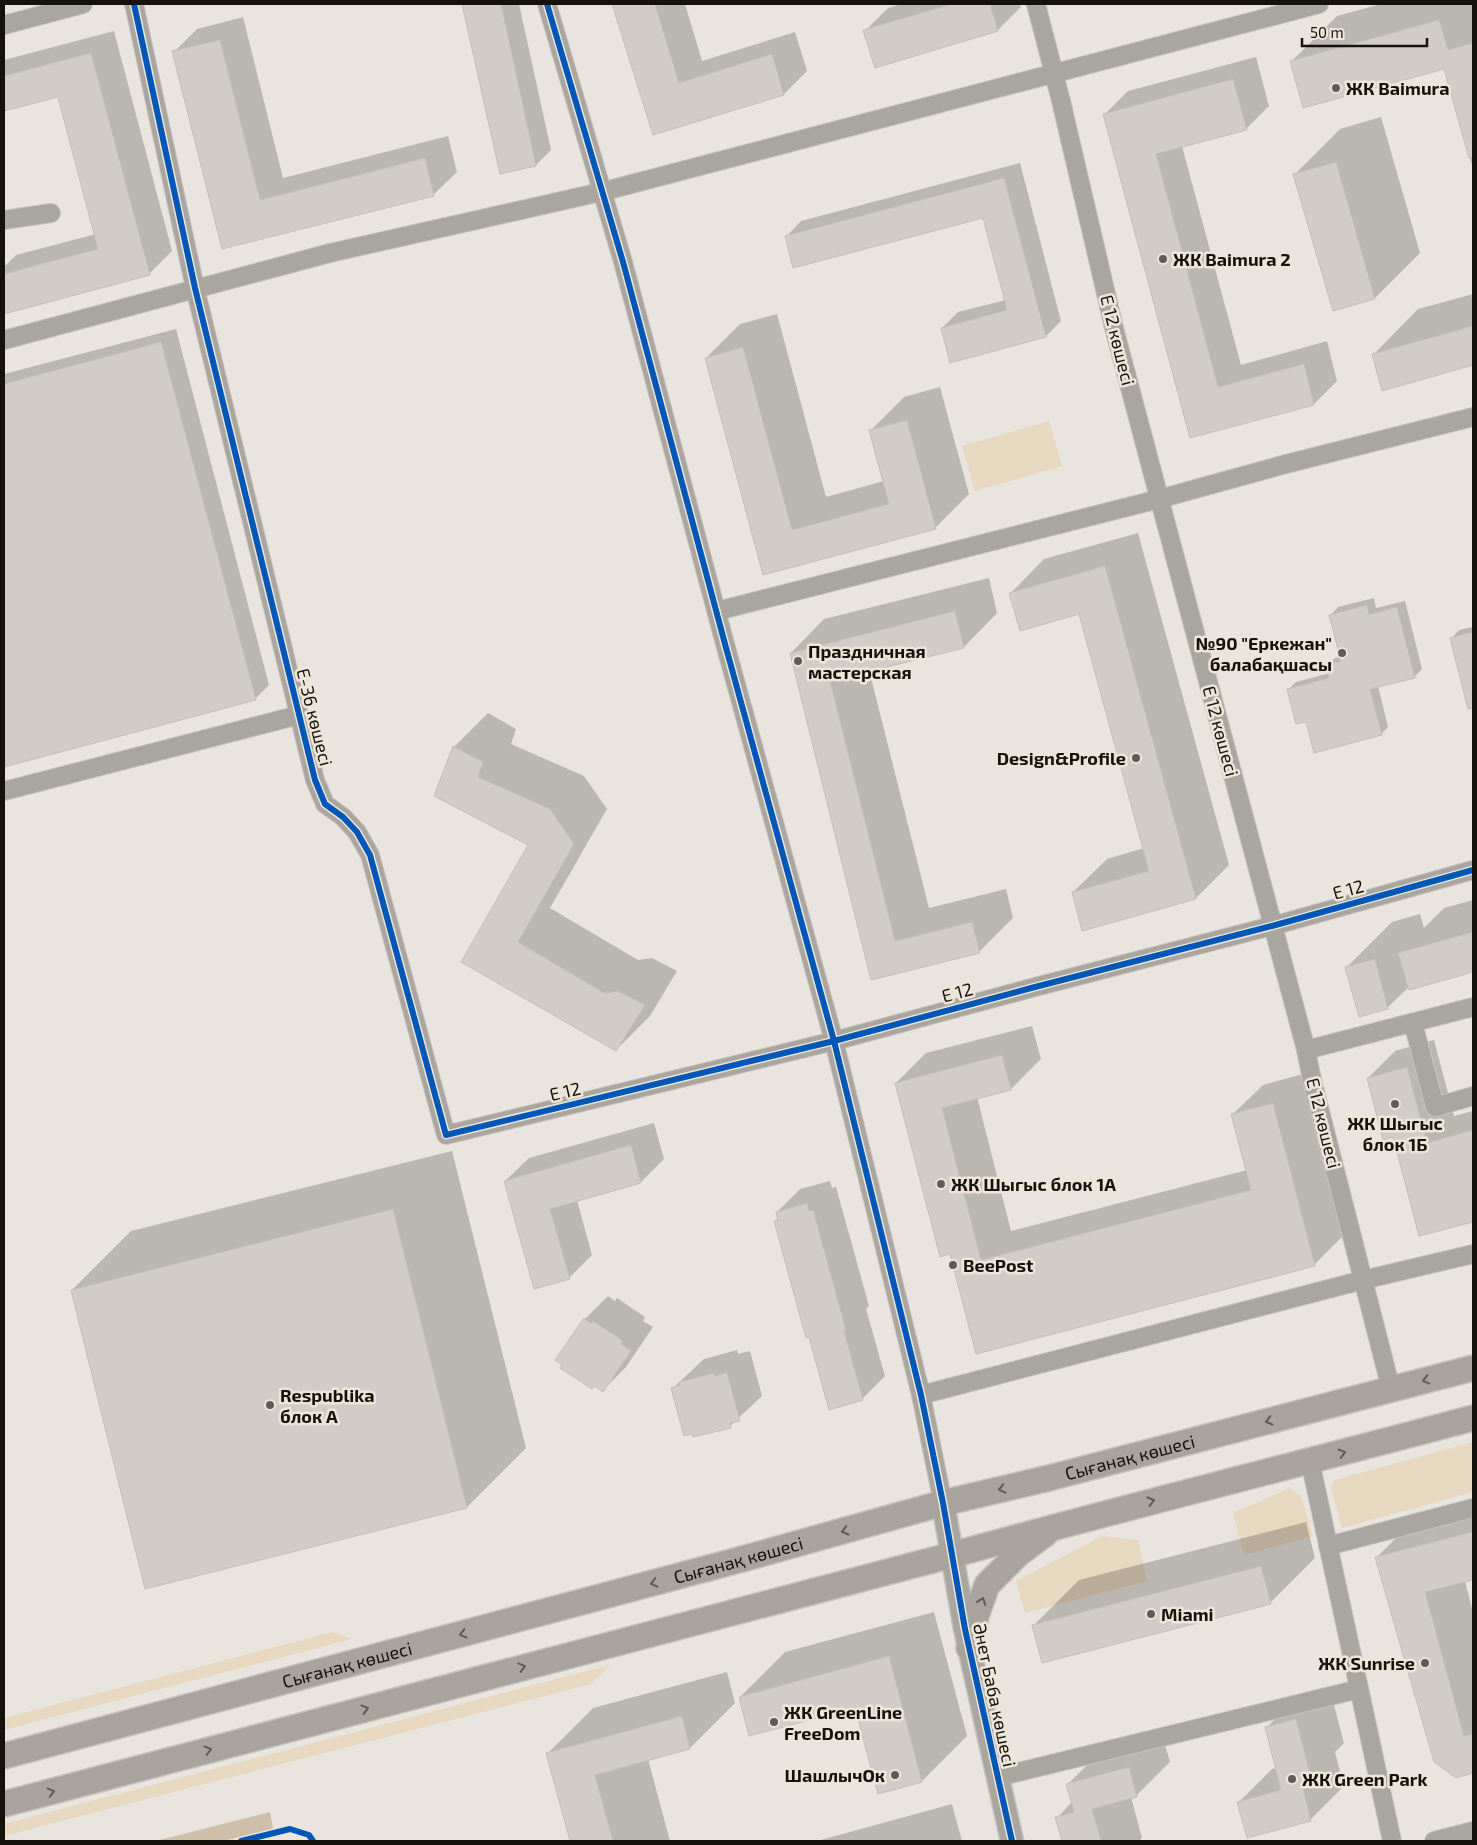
<svg xmlns="http://www.w3.org/2000/svg" width="1477" height="1845" font-family="'Exo 2',sans-serif">
<rect width="100%" height="100%" fill="#e9e4dd"/>
<!-- green -->
<g fill="#e9d8c0">
<polygon points="1049,421 1062,466 975,491 962,446"/>
<polygon points="1473,1442 1473,1492 1342,1528 1331,1487 1335,1480"/>
<polygon points="1290,1488 1301,1497 1313,1536 1244,1555 1233,1513"/>
<polygon points="1102,1536 1138,1540 1147,1581 1025,1613 1016,1581"/>
<polygon points="332,1632 352,1639 4,1730 4,1718"/>
<polygon points="610,1665 591,1684 4,1836 4,1824"/>
</g>
<!-- forest -->
<polygon fill="#d0bfa8" points="270,1812 273,1829 223,1841 156,1841"/>
<!-- shadow -->
<g fill="#0003">
<polygon points="463,4 519,4 551,150 536,165 501,173"/>
<polygon points="614,4 685,4 702,61 795,32 807,71 784,94 653,134"/>
<polygon points="901,4 1020,4 1021,7 998,30 865,31 888,8"/>
<polygon points="1381,4 1473,4 1473,169 1445,67 1292,61 1337,16"/>
<polygon points="243,17 283,178 448,136 457,172 433,195 223,248 174,52 197,29"/>
<polygon points="114,31 172,251 149,274 4,313 4,267 16,255 96,234 59,95 4,110 4,60"/>
<polygon points="1256,57 1269,106 1246,129 1182,146 1241,365 1327,341 1337,381 1314,404 1190,437 1105,114 1128,91"/>
<polygon points="1381,117 1420,253 1375,298 1334,310 1295,174 1340,129"/>
<polygon points="1020,163 1061,321 1046,336 951,361 942,328 958,312 1006,300 983,217 786,237 801,221"/>
<polygon points="1473,294 1473,364 1382,389 1373,355 1418,309"/>
<polygon points="777,314 826,497 884,481 870,431 904,397 940,387 969,494 935,528 764,574 706,358 740,324"/>
<polygon points="176,329 269,685 255,699 4,766 4,374"/>
<polygon points="1138,533 1229,865 1196,898 1073,892 1107,859 1144,848 1080,613 1011,593 1044,559"/>
<polygon points="989,578 997,613 964,647 869,670 929,908 1006,889 1013,918 979,952 872,979 791,653 824,619"/>
<polygon points="1374,598 1376,608 1405,601 1422,669 1415,676 1378,686 1388,727 1381,734 1307,720 1288,690 1296,682 1330,673 1327,665 1335,658 1341,656 1331,615 1338,607"/>
<polygon points="1473,627 1473,703 1469,704 1452,638 1459,630"/>
<polygon points="488,713 516,729 511,744 584,776 607,809 550,908 638,960 652,958 677,971 650,1016 616,1050 463,962 529,844 436,795 454,747"/>
<polygon points="1473,900 1473,971 1409,988 1409,987 1387,1008 1347,967 1392,922 1420,914 1424,928 1444,908"/>
<polygon points="1032,1026 1041,1059 1011,1089 977,1097 1011,1231 1247,1170 1233,1114 1263,1085 1303,1074 1344,1235 1314,1265 976,1352 951,1253 896,1083 926,1053"/>
<polygon points="1434,1040 1454,1116 1473,1111 1473,1221 1420,1235 1394,1136 1368,1078 1395,1051"/>
<polygon points="654,1123 664,1159 641,1182 577,1200 592,1255 569,1278 505,1181 529,1158"/>
<polygon points="452,1151 526,1448 467,1507 72,1290 131,1231"/>
<polygon points="830,1181 832,1188 836,1187 869,1306 866,1309 885,1376 862,1399 775,1221 779,1218 777,1212 800,1189"/>
<polygon points="608,1296 615,1301 617,1298 645,1317 643,1321 653,1327 626,1367 603,1390 585,1319"/>
<polygon points="737,1350 738,1354 750,1351 762,1396 730,1426 673,1388 704,1359"/>
<polygon points="1473,1508 1473,1579 1465,1581 1473,1612 1473,1772 1456,1776 1376,1558 1410,1524"/>
<polygon points="1306,1522 1315,1558 1270,1603 1034,1625 1079,1580"/>
<polygon points="934,1612 967,1736 922,1781 856,1707 740,1697 785,1652"/>
<polygon points="727,1672 735,1703 690,1748 648,1759 670,1841 571,1841 548,1753 593,1708"/>
<polygon points="1329,1686 1344,1743 1335,1752 1344,1786 1310,1820 1238,1803 1272,1769 1277,1768 1266,1728 1300,1694"/>
<polygon points="1162,1734 1170,1762 1136,1796 1131,1797 1142,1838 1139,1841 1063,1841 1057,1818 1072,1802 1067,1785 1101,1751"/>
<polygon points="952,1804 962,1841 817,1841"/>
</g>
<!-- building -->
<g fill="#d1ccc7" stroke="#c2bfb9">
<polygon points="462,4 501,4 536,166 500,174"/>
<polygon points="612,4 655,4 679,83 772,54 784,95 653,135"/>
<polygon points="952,4 990,4 998,31 875,68 863,30"/>
<polygon points="1439,20 1448,50 1473,43 1473,158 1469,158 1444,69 1303,108 1290,61"/>
<polygon points="220,40 260,200 425,158 434,196 222,249 172,51"/>
<polygon points="91,53 150,275 4,314 4,274 98,249 58,97 4,111 4,76"/>
<polygon points="1233,79 1247,130 1156,154 1218,387 1304,364 1314,405 1190,438 1103,114"/>
<polygon points="1336,162 1375,299 1333,311 1293,174"/>
<polygon points="1004,178 1046,337 950,363 941,328 1007,310 983,218 793,268 785,236"/>
<polygon points="1473,326 1473,365 1382,391 1372,354"/>
<polygon points="161,342 256,700 4,767 4,384"/>
<polygon points="743,347 792,530 889,504 869,430 907,420 936,529 763,575 705,358"/>
<polygon points="1105,566 1196,899 1082,931 1072,892 1149,871 1079,614 1020,631 1009,593"/>
<polygon points="1367,605 1369,615 1397,607 1415,678 1370,689 1382,735 1314,753 1306,722 1296,724 1287,689 1329,678 1326,665 1341,661 1329,615"/>
<polygon points="955,611 964,648 830,681 895,941 972,922 980,953 871,980 790,653"/>
<polygon points="1473,632 1473,708 1468,709 1450,638"/>
<polygon points="453,746 483,762 478,777 550,809 574,844 518,942 604,993 618,991 645,1005 616,1051 461,962 528,845 434,796"/>
<polygon points="1473,932 1473,972 1409,990 1398,953"/>
<polygon points="1375,959 1388,1009 1359,1017 1345,967"/>
<polygon points="1002,1055 1011,1090 942,1108 981,1260 1251,1190 1231,1114 1273,1103 1315,1266 976,1354 950,1254 940,1257 895,1083"/>
<polygon points="1407,1067 1427,1143 1473,1130 1473,1222 1419,1236 1393,1137 1383,1140 1367,1078"/>
<polygon points="631,1145 641,1183 550,1209 570,1279 534,1289 504,1181"/>
<polygon points="807,1203 809,1211 813,1210 846,1330 844,1331 863,1400 829,1410 809,1337 806,1338 774,1221 778,1220 776,1212"/>
<polygon points="393,1209 467,1508 145,1589 71,1290"/>
<polygon points="584,1318 591,1324 593,1321 623,1341 621,1344 631,1351 603,1392 595,1386 592,1389 560,1368 562,1365 555,1360"/>
<polygon points="714,1373 715,1376 727,1373 740,1421 730,1423 731,1428 693,1437 692,1434 684,1436 671,1388 680,1385 679,1382"/>
<polygon points="1473,1532 1473,1580 1425,1592 1464,1736 1473,1734 1473,1773 1456,1778 1434,1762 1375,1557"/>
<polygon points="1261,1566 1271,1604 1042,1663 1032,1625"/>
<polygon points="889,1656 922,1782 878,1794 855,1708 749,1736 739,1697"/>
<polygon points="682,1716 690,1749 595,1775 613,1841 570,1841 546,1753"/>
<polygon points="1296,1719 1311,1778 1301,1781 1311,1821 1247,1838 1237,1802 1281,1790 1265,1727"/>
<polygon points="1129,1767 1137,1797 1092,1809 1101,1841 1062,1841 1055,1817 1074,1812 1066,1784"/>
</g>
<g fill="none" stroke-linecap="round" stroke-linejoin="round">
<defs>
<g id="minor">
<polyline points="134,4 195,288 315,780 325,804 343,817 357,832 370,855 446,1135 834,1041 1035,987 1272,926 1473,870"/>
<polyline points="547,4 623,262 725,644 834,1041 921,1395 943,1503"/>
<polyline points="1036,4 1061,101 1114,328 1306,1050 1312,1080 1391,1389"/>
<polyline points="4,25 83,4"/>
<polyline points="4,220 51,213"/>
<polyline points="4,340 330,253 601,192 1319,4"/>
<polyline points="717,611 1159,499 1286,464 1473,417"/>
<polyline points="4,791 299,715"/>
<polyline points="1413,1023 1435,1107 1473,1096"/>
<polyline points="1306,1050 1473,1007"/>
<polyline points="921,1395 1363,1280 1473,1254"/>
<polyline points="1310,1461 1392,1841"/>
<polyline points="1328,1546 1473,1508"/>
<polyline points="998,1777 1359,1689"/>
<polyline points="1434,1841 1473,1831"/>
</g>
<polyline id="tertiary" points="943,1503 965,1629 1012,1841"/>
<g id="secondary">
<polyline points="969,1648 976,1616 987,1585 1018,1554 1045,1534"/>
<path id="s1" d="M4 1756 735 1561 943 1503 1049 1478 1473 1368"/>
<path d="M4 1804 952 1555C1126 1507 1300 1464 1473 1418"/>
</g>
</defs>
<!-- minor casing -->
<use href="#minor" stroke="#c6c2bd" stroke-width="20"/>
<!-- tertiary casing -->
<use href="#tertiary" stroke="#c6c2bd" stroke-width="25"/>
<!-- secondary casing -->
<use href="#secondary" stroke="#c6c2bd" stroke-width="28"/>
<!-- minor -->
<use href="#minor" stroke="#a9a59f" stroke-width="18"/>
<!-- tertiary -->
<use href="#tertiary" stroke="#a9a59f" stroke-width="22"/>
<!-- secondary -->
<use href="#secondary" stroke="#a8a39d" stroke-width="25"/>
<defs>
<g id="cycleway">
<polyline points="134,4 195,288 315,780 325,804 343,817 357,832 370,855 446,1135 834,1041 1035,987 1272,926 1473,870"/>
<polyline points="547,4 623,262 725,644 834,1041 921,1395 943,1503 965,1629 1012,1841"/>
<polyline points="241,1841 290,1829 309,1835 313,1841"/>
</g>
</defs>
<!-- cycleway casing -->
<use href="#cycleway" stroke="#eee5d8" stroke-width="9"/>
<!-- cycleway -->
<use href="#cycleway" stroke="#0057b8" stroke-width="6"/>
</g>
<!-- one-way arrows -->
<defs><path id="oneway-chevron" d="M-2-3.5L2.5 0L-2 3.5" fill="none" stroke-width="1.6" stroke-linecap="round" stroke-linejoin="round" transform="scale(1.25)"/></defs>
<g stroke="#5e5a56">
<use href="#oneway-chevron" transform="translate(1426 1380) rotate(165)"/>
<use href="#oneway-chevron" transform="translate(1269 1421) rotate(165)"/>
<use href="#oneway-chevron" transform="translate(1342 1453) rotate(-15)"/>
<use href="#oneway-chevron" transform="translate(1002 1489) rotate(167)"/>
<use href="#oneway-chevron" transform="translate(1151 1501) rotate(-14)"/>
<use href="#oneway-chevron" transform="translate(845 1531) rotate(164)"/>
<use href="#oneway-chevron" transform="translate(654 1583) rotate(165)"/>
<use href="#oneway-chevron" transform="translate(982 1601) rotate(-70)"/>
<use href="#oneway-chevron" transform="translate(463 1634) rotate(165)"/>
<use href="#oneway-chevron" transform="translate(522 1667) rotate(-15)"/>
<use href="#oneway-chevron" transform="translate(365 1709) rotate(-15)"/>
<use href="#oneway-chevron" transform="translate(208 1750) rotate(-15)"/>
<use href="#oneway-chevron" transform="translate(51 1792) rotate(-15)"/>
</g>
<!-- markers -->
<g fill="#5f5c56" stroke="#eee5d8" stroke-width="2">
<circle cx="1336" cy="88" r="5"/>
<circle cx="1163" cy="259" r="5"/>
<circle cx="1342" cy="653" r="5"/>
<circle cx="798" cy="661" r="5"/>
<circle cx="1136" cy="758" r="5"/>
<circle cx="1395" cy="1104" r="5"/>
<circle cx="941" cy="1184" r="5"/>
<circle cx="953" cy="1265" r="5"/>
<circle cx="270" cy="1405" r="5"/>
<circle cx="1151" cy="1614" r="5"/>
<circle cx="1425" cy="1663" r="5"/>
<circle cx="774" cy="1722" r="5"/>
<circle cx="895" cy="1775" r="5"/>
<circle cx="1292" cy="1779" r="5"/>
</g>
<g text-anchor="middle" dominant-baseline="central" stroke-width="5" stroke-linejoin="round" paint-order="stroke">
<!-- poi labels -->
<g font-size="18" font-weight="bold" fill="#15120e" stroke="#eee5d8" text-anchor="start">
<text x="1346" y="88">ЖК Baimura</text>
<text x="1173" y="259">ЖК Baimura 2</text>
<text x="1332" y="643" text-anchor="end">№90 "Еркежан"<tspan x="1332" dy="21">балабақшасы</tspan></text>
<text x="808" y="651">Праздничная<tspan x="808" dy="21">мастерская</tspan></text>
<text x="1126" y="758" text-anchor="end">Design&amp;Profile</text>
<text x="1395" y="1123" text-anchor="middle">ЖК Шыгыс<tspan x="1395" dy="21">блок 1Б</tspan></text>
<text x="951" y="1184">ЖК Шыгыс блок 1А</text>
<text x="963" y="1265">BeePost</text>
<text x="280" y="1395">Respublika<tspan x="280" dy="21">блок А</tspan></text>
<text x="1161" y="1614">Miami</text>
<text x="1415" y="1663" text-anchor="end">ЖК Sunrise</text>
<text x="784" y="1712">ЖК GreenLine<tspan x="784" dy="21">FreeDom</tspan></text>
<text x="885" y="1775" text-anchor="end">ШашлычОк</text>
<text x="1302" y="1779">ЖК Green Park</text>
</g>
<!-- street labels -->
<g font-size="18" fill="#15120e" stroke="#eee5d8">
<text transform="translate(1118 340) rotate(76)">Е 12 көшесі</text>
<text transform="translate(315 717) rotate(76)">Е-36 көшесі</text>
<text transform="translate(1221 731) rotate(75)">Е 12 көшесі</text>
<text transform="translate(1348 889) rotate(-15)">E 12</text>
<text transform="translate(957 992) rotate(-15)">E 12</text>
<text transform="translate(565 1091) rotate(-13)">E 12</text>
<text transform="translate(1324 1123) rotate(76)">Е 12 көшесі</text>
<text stroke="none"><textPath href="#s1" startOffset="1165">Сығанақ көшесі</textPath></text>
<text stroke="none"><textPath href="#s1" startOffset="760">Сығанақ көшесі</textPath></text>
<text stroke="none"><textPath href="#s1" startOffset="355">Сығанақ көшесі</textPath></text>
<text transform="translate(995 1695) rotate(78)">Әнет Баба көшесі</text>
</g>
</g>
<!-- border -->
<rect width="1477" height="1845" fill="none" stroke="#15120e" stroke-width="10"/>
<!-- scale -->
<path d="M1302 38v8h125v-8" fill="none" stroke="#15120e" stroke-width="2.5"/>
<text x="1310" y="38" font-size="15" fill="#15120e" stroke="#eee5d8" stroke-width="4" paint-order="stroke">50 m</text>
</svg>
